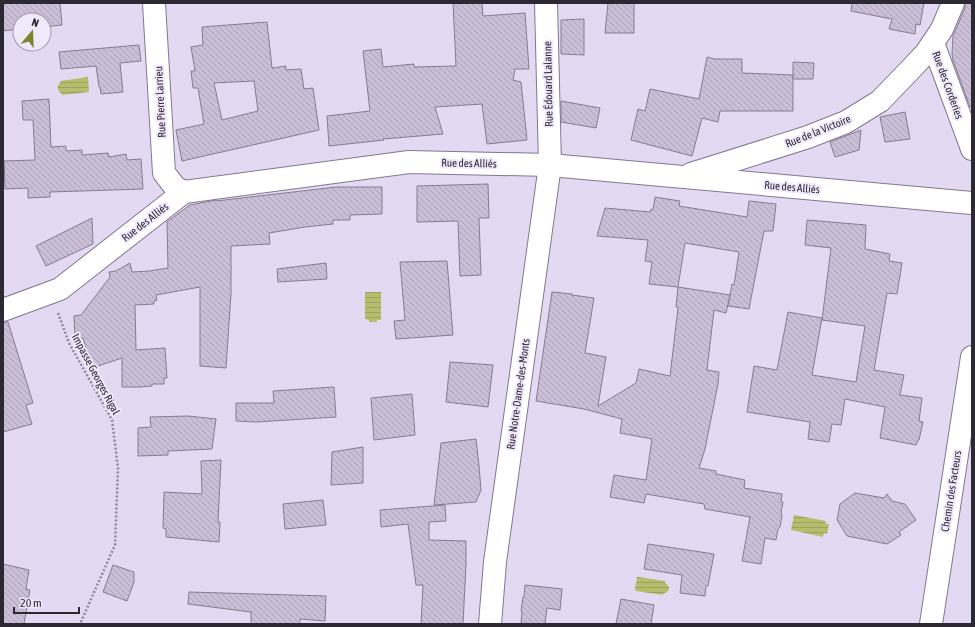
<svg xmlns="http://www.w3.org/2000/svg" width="975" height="627" font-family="'Asap Condensed',sans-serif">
<defs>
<pattern id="water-rules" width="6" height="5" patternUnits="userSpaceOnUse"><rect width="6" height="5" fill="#b8bd6d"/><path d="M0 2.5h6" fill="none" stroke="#9ea25f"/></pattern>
<pattern id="building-back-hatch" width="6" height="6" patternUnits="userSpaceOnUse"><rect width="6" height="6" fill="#cabfd7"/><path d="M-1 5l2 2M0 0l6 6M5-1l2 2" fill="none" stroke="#aea4b9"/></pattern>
</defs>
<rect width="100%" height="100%" fill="#e4d9f2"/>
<!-- water -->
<g fill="url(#water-rules)">
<path d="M88 77 89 92 62 95V94C57 91 56 85 61 82L60 81Z"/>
<polygon points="365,292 381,292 381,320 377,320 377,322 369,322 369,320 365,319"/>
<polygon points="794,515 826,521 825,523 829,524 827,534 824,533 823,537 791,530"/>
<path d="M637 577H639L665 581V583C671 586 670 592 664 593L663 595 636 591 635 589Z"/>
</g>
<!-- building -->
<g fill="url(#building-back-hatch)" stroke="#867c92" fill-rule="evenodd">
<polygon points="3,3 60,3 62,25 44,27 44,20 20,20 20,29 3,31"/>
<polygon points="453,3 482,3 483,16 525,13 529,69 515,69 513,80 521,82 527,140 487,144 482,104 435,107 443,134 383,139 384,140 329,146 327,116 370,111 363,51 381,49 383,67 414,64 414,67 456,66"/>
<polygon points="608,3 634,3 634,33 605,33"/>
<polygon points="852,3 924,3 920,25 916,24 915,34 889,29 892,19 851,11"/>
<polygon points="965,3 972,3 972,106 970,107 953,60 952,54 953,36 965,8"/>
<polygon points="584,19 584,55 561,54 561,20"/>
<path d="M267 22 272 68 286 66V70L301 69 304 89 313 88 319 130 182 161 176 130 204 124 198 88H193L191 71H195L191 47 203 45 202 27ZM254 81 258 111 222 120 214 83Z"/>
<polygon points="139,45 141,61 120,63 123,92 101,94 100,87 99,87 96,66 61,69 59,52"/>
<polygon points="707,57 715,59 742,59 742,73 793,75 793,111 720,111 718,122 702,118 692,156 631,140 638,109 645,111 650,89 699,99"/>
<polygon points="793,62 814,63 813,79 793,79"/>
<polygon points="49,99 51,147 66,146 66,151 82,150 82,155 108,153 109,157 126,154 127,160 141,159 143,189 50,192 50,197 28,198 28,188 5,189 4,161 35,160 33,120 23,120 22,101"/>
<polygon points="561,101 600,108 596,128 561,122"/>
<polygon points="905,112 910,139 885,142 880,117"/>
<polygon points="861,130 859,150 835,157 830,142"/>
<polygon points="488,184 489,218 479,218 481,275 460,276 458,221 417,222 417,186"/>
<polygon points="336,187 382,187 382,214 350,215 350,220 333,220 333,224 305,227 269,233 270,244 231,246 231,294 226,368 200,366 200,287 156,295 157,300 154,301 154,304 135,305 136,350 165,348 167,378 164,378 164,384 152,384 152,386 140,387 122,387 122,358 92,368 83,338 75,339 74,316 81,315 110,277 109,272 116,271 130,263 132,272 149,271 168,268 167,222 190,205 216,200 216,201"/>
<polygon points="655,197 680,201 679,206 747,217 749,201 776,204 773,231 764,231 749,309 728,306 732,284 734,285 739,252 685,243 678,287 649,284 652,262 645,261 648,240 597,236 605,208 650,212 651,209 653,210"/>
<polygon points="92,218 93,244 46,266 36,246"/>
<polygon points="807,220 866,225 865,249 890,254 889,261 902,263 897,294 887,293 874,370 904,375 900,395 922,398 919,421 923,422 919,440 918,440 916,445 880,438 885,407 845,399 841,425 832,424 829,442 808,439 810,422 747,412 754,366 777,370 788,312 822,318 812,375 856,382 865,326 822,320 831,248 805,245"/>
<polygon points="447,261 453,335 396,339 394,321 405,320 400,262"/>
<polygon points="326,263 327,279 278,282 277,269"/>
<polygon points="678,287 730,295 726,313 714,310 707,370 719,372 718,384 705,449 699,468 716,471 716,474 745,480 744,488 782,494 781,502 783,502 781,513 782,515 780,527 778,529 776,540 765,538 761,564 742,561 750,517 705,509 704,504 646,494 644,503 610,497 614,475 646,480 652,439 620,433 622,419 584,409 536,401 552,292 572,294 572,295 594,298 585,353 606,357 598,406 636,383 639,369 670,376 678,308 676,307"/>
<polygon points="3,322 8,322 33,403 26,405 32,424 3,432"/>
<polygon points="450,362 493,365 488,407 446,402"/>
<polygon points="334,387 336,417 256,422 236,421 236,403 274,403 273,391"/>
<polygon points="412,394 415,435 374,440 371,398"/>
<polygon points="188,416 216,419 212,449 168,451 168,455 138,456 138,428 151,427 150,417"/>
<polygon points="476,439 479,466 481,490 476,502 434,505 441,443"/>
<polygon points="363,447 363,483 331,485 332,452"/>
<polygon points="221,460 218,522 220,522 219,542 166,537 166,529 163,528 164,492 202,494 201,461"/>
<polygon points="855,493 884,498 887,494 892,501 905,504 916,520 899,532 901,535 887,544 847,536 837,520 840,504"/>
<polygon points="323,500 326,525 285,529 283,504"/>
<polygon points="445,505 446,521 429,522 429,540 466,541 466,564 463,624 421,624 423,585 416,585 408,524 381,527 380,510"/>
<polygon points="648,544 714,554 708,586 706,586 705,596 680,593 682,575 644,569"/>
<polygon points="3,564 29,570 26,589 30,590 24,624 3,624"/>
<polygon points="113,565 134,572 134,582 127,601 103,592"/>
<polygon points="525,585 562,589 560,610 547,608 545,624 530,624 521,623 522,611 521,611 523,597 524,597"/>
<polygon points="189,592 326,596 325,621 300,619 300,624 251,624 251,612 188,604"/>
<polygon points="621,599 654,605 651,624 616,624"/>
</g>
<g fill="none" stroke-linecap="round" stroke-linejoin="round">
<defs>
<g id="minor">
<polyline points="154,3 164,173 175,187 184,192"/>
<polyline points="933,43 972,149"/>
<polyline points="691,174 808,137 846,122 880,101 908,72 926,53 942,29 953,3"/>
<polyline points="3,310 60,289 184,192 409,162 550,165 972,203"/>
<polyline points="490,624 495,562 550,165 546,3"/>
<polyline points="931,624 972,357"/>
</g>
</defs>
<!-- minor casing -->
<use href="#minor" stroke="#82788e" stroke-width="24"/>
<!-- path -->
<polyline stroke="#8f8899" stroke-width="2.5" stroke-dasharray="2 2" stroke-linecap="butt" points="58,313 69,343 112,420 118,468 115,545 80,624"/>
<!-- minor -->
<use href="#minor" stroke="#fff" stroke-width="22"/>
</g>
<g text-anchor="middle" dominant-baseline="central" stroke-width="4" stroke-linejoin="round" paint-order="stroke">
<!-- street labels -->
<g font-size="11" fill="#2d2932" stroke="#f0e8fb">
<text transform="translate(548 84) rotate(-91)">Rue Édouard Lalanne</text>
<text transform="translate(948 85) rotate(70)">Rue des Corderies</text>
<text transform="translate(160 102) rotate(-93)">Rue Pierre Larrieu</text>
<text transform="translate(818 131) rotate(-22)">Rue de la Victoire</text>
<text transform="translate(469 163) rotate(1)">Rue des Alliés</text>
<text transform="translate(792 187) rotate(5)">Rue des Alliés</text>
<text transform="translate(145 222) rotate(-38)">Rue des Alliés</text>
<text transform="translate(96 374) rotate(62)">Impasse Georges Rigal</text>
<text transform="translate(518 394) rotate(-82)">Rue Notre-Dame-des-Monts</text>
<text transform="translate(951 491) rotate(-81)">Chemin des Facteurs</text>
</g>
</g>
<!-- border -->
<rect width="975" height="627" fill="none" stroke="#2d2932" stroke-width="8"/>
<!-- north arrow -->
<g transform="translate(32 32) rotate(19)"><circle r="19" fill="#f0e8fb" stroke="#a29cab"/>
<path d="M0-3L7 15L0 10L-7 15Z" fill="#7e822c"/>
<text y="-6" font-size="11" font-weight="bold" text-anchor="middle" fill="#2d2932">N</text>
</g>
<!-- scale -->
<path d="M14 607v6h65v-6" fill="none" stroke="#2d2932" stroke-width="2"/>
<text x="20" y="607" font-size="12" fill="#2d2932" stroke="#f0e8fb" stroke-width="3" paint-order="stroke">20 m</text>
</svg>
